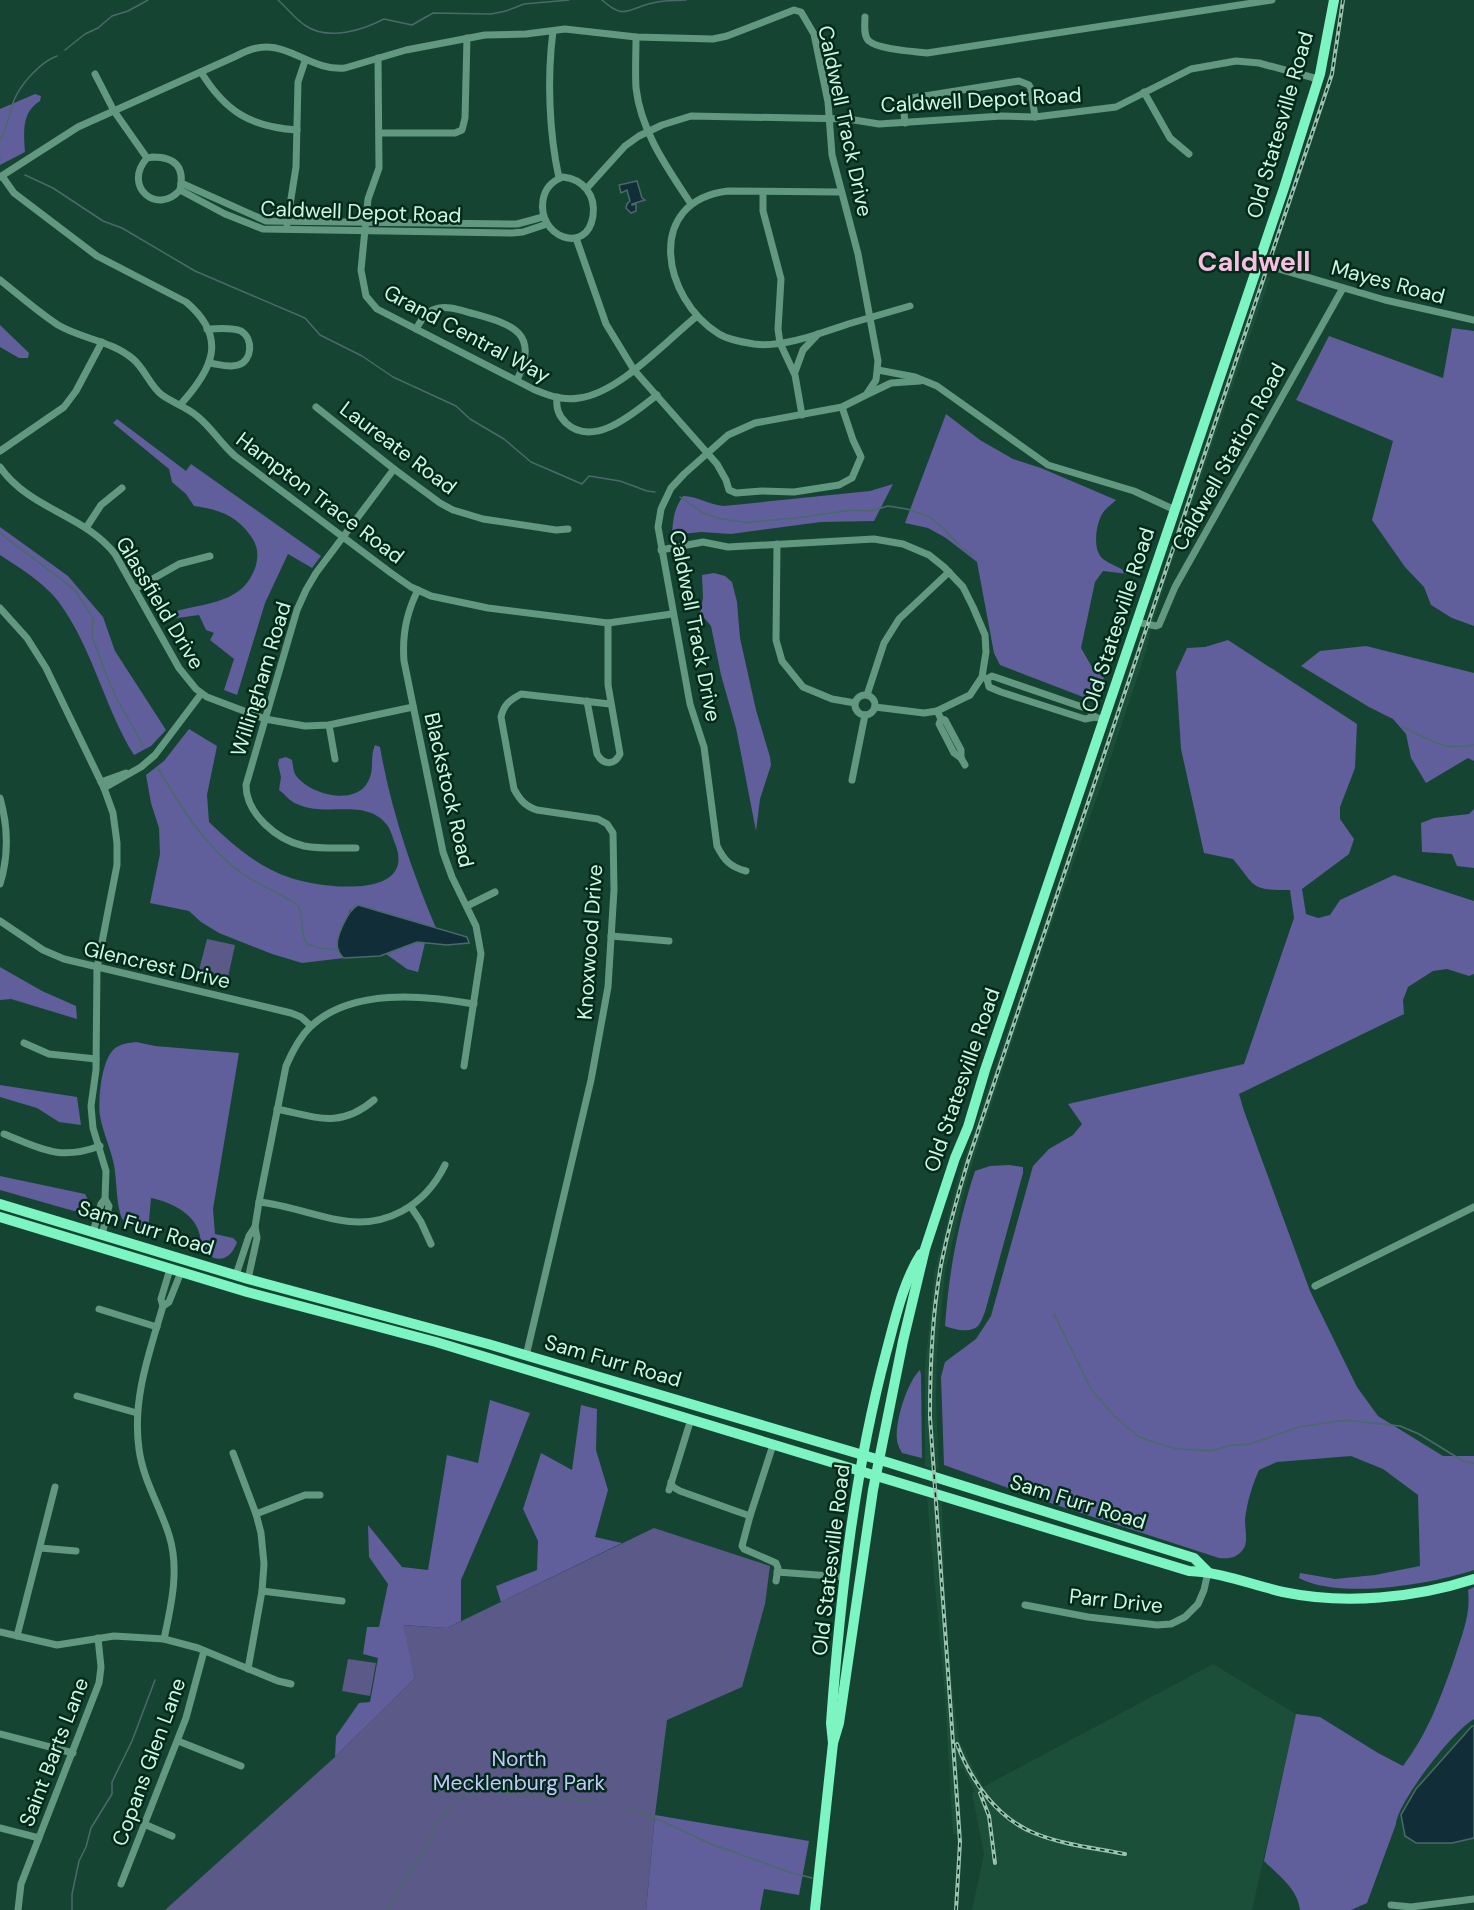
<svg xmlns="http://www.w3.org/2000/svg" width="1474" height="1910" font-family="'DM Sans',sans-serif">
<rect width="100%" height="100%" fill="#164432"/>
<!-- built -->
<g fill="#1b4f3a">
<polygon points="1261,275 1270,278 1169,570 1153,623 1146,621"/>
<polygon points="1144,627 1151,629 1147,648 1106,772 1046,940 984,1127 967,1181 945,1273 937,1351 936,1401 939,1470 925,1467 925,1367 935,1271 958,1178"/>
<polygon points="927,1498 942,1502 945,1599 953,1696 959,1740 983,1787 1213,1664 1296,1714 1252,1910 972,1910 984,1854 972,1793 975,1792 963,1768 958,1770 962,1835 953,1834 945,1696"/>
</g>
<!-- green -->
<g fill="#5a5988">
<polygon points="207,939 235,945 228,977 199,970"/>
<polygon points="654,1528 770,1566 765,1604 742,1687 667,1720 655,1815 646,1910 165,1910 335,1757 415,1678 402,1625 447,1628"/>
<polygon points="348,1659 376,1663 370,1696 342,1691"/>
</g>
<!-- forest -->
<g fill="#605e9b">
<path d="M35 94 41 96 40 101C21 113 24 132 25 152L0 165V109Z"/>
<polygon points="0,325 29,353 28,358 19,358 0,347"/>
<polygon points="1452,328 1474,331 1474,626 1452,618 1431,605 1424,587 1405,567 1372,520 1393,441 1296,400 1329,336 1443,378"/>
<path d="M946 414 980 440 1013 459 1041 468 1116 500C1112 504 1105 509 1102 514 1096 525 1092 550 1103 559 1111 565 1121 567 1128 574L1103 571 1095 582 1081 648 1092 667 1104 678 1091 700 1000 665 994 653 977 562 946 538 928 528 905 523Z"/>
<path d="M117 419 186 471 191 464 321 556 312 568 288 554 265 603 237 695 224 690 234 659 210 640 214 633 206 630 199 615 170 619 162 623 159 618C193 600 242 611 256 565 259 554 257 544 250 535 236 515 217 509 194 506L186 494 172 482 169 469 113 423Z"/>
<path d="M893 484 874 521 821 522 731 534 701 532 672 535C673 519 674 509 683 496 698 496 709 505 724 506L870 491Z"/>
<path d="M0 527 68 576 103 617 115 651 166 730 151 746 134 755C104 707 93 648 58 601 43 582 20 568 0 555Z"/>
<polygon points="714,573 725,576 732,582 737,602 740,638 756,710 770,757 771,765 760,799 756,831 736,728 721,675 711,626 700,613 703,598 702,575"/>
<path d="M1228 640 1357 724 1355 768 1340 807V819L1354 839 1349 854 1302 889 1306 914 1318 918 1330 915 1340 900 1394 875 1474 901V974L1469 976 1447 969 1433 971 1408 987 1403 1000 1404 1014 1239 1094 1244 1111 1310 1291 1357 1387 1378 1416 1443 1456H1474V1570C1432 1584 1340 1600 1299 1578L1300 1573 1335 1579 1375 1575 1420 1566 1418 1495 1383 1469 1351 1456 1277 1462 1259 1470C1252 1486 1247 1502 1245 1520 1245 1529 1248 1541 1244 1548 1238 1558 1229 1559 1219 1558L1053 1504 944 1465 941 1377 945 1362 976 1339 991 1316 1033 1166 1049 1149 1073 1135 1082 1124 1068 1104 1244 1064 1294 918 1290 890C1250 890 1257 888 1233 859L1204 853 1181 749 1176 672 1187 648 1205 647Z"/>
<polygon points="1366,646 1474,673 1474,761 1468,758 1426,783 1411,758 1406,734 1393,719 1369,707 1301,666 1320,651"/>
<path d="M189 729 217 746 207 795 209 822C233 845 258 867 291 878 320 888 415 900 396 846 393 839 391 830 387 825 366 797 326 818 297 804 290 802 285 794 279 790L281 777 278 764 279 759 286 757 292 760C293 764 293 770 295 774 307 793 350 806 366 785 376 771 369 758 375 745L380 747C391 810 411 869 436 928L382 914 368 907 350 910 338 940V950L344 958 302 963 272 954 219 933 201 922 189 911 150 903 160 854 159 828 151 803 146 775 164 761Z"/>
<polygon points="1474,809 1474,868 1457,866 1452,854 1422,852 1421,823 1434,818 1469,814"/>
<polygon points="417,942 425,943 418,972 407,969 386,954"/>
<polygon points="0,967 42,991 76,1006 77,1019 11,999 0,1000"/>
<path d="M136 1042 155 1046 239 1053 213 1209 215 1234 233 1238 237 1242C232 1257 220 1265 206 1253 199 1248 201 1243 200 1236 196 1214 171 1202 151 1198L148 1231C140 1229 129 1228 123 1220 116 1208 117 1180 114 1165 111 1149 103 1133 100 1116 98 1100 101 1061 114 1049 120 1044 128 1043 136 1042Z"/>
<polygon points="0,1085 77,1097 81,1125 59,1122 37,1108 0,1097"/>
<path d="M1009 1165 1023 1167V1173L985 1312C983 1316 981 1323 978 1326 970 1334 953 1329 945 1326 949 1271 958 1223 975 1171L990 1166Z"/>
<polygon points="0,1176 85,1194 89,1202 85,1208 74,1211 0,1190"/>
<path d="M920 1370 921 1375 922 1458 902 1453C900 1449 897 1444 897 1439 895 1422 907 1382 920 1370Z"/>
<polygon points="490,1400 530,1413 506,1475 461,1580 461,1621 447,1628 403,1625 415,1678 335,1757 336,1736 359,1703 370,1702 378,1658 363,1654 367,1627 379,1627 388,1584 369,1557 368,1525 402,1567 428,1570 447,1455 478,1463"/>
<polygon points="581,1405 597,1409 596,1450 608,1490 595,1537 622,1543 501,1602 496,1586 537,1570 538,1541 523,1509 541,1453 572,1470"/>
<path d="M1474 1587V1719C1454 1730 1398 1801 1396 1824L1367 1903 1351 1910H1300C1298 1889 1278 1875 1264 1861L1296 1714 1320 1717 1378 1753 1403 1766C1428 1733 1441 1697 1455 1657 1462 1634 1471 1615 1468 1590Z"/>
<polygon points="655,1815 809,1841 799,1895 764,1889 760,1910 646,1910"/>
</g>
<!-- water -->
<g fill="#112d37" stroke="#4a6a6a" stroke-width="1.5">
<polygon points="637,181 642,198 645,200 632,204 632,205 636,204 636,211 631,213 626,208 627,204 630,201 627,190 621,193 619,185"/>
<path d="M358 905 467 937 469 943 447 945 417 942 380 956 344 958C343 958 338 951 338 950 334 939 348 910 358 905Z"/>
<polygon points="1472,1726 1474,1726 1474,1838 1452,1843 1416,1843 1405,1836 1401,1815 1416,1789"/>
</g>
<g fill="none" stroke-linecap="round" stroke-linejoin="round">
<!-- stream -->
<g stroke="#4a6a6a" stroke-width="1.5">
<path d="M278 0C287 8 296 20 306 26 329 41 363 30 384 19L412 25 433 13 491 14 506 11 524 4 569 0"/>
<path d="M602 0C625 21 628 8 653 3 664 0 675 1 686 0"/>
<polyline points="65,50 85,34 98,28 112,16 128,11 148,0"/>
<path d="M0 140C8 128 9 113 14 100 21 84 40 62 57 56"/>
<polyline points="0,157 1,158"/>
<polyline points="25,175 53,188 103,221 122,228 195,271 305,318 320,335 362,356 393,377 456,406 470,419 504,439 531,462 582,484 589,476 620,481 647,491 655,492"/>
<polyline points="680,497 703,513 721,519 751,523 752,522 796,518 852,510 871,511 888,506 907,509 930,517 943,528 961,547 972,555"/>
<polyline points="0,533 74,589 93,618 92,636 107,677 118,701 143,745"/>
<path d="M1403 727C1429 740 1444 751 1474 745"/>
<path d="M158 768C180 806 205 846 240 872 259 886 282 893 298 906 305 918 298 929 307 944L319 948 339 950"/>
<polyline points="1054,1314 1091,1389 1114,1416 1139,1437 1153,1442 1178,1449 1211,1451 1232,1445 1250,1444 1299,1427 1346,1420 1400,1426 1419,1434 1463,1461 1474,1463"/>
<polyline points="625,1807 651,1816 711,1844 789,1872 812,1878"/>
<polyline points="72,1910 72,1894 79,1861 86,1847 91,1828 112,1794 112,1782 132,1741 155,1680"/>
<path d="M389 1910C400 1886 414 1863 429 1842 432 1837 433 1830 436 1825 448 1807 462 1793 483 1790L599 1802"/>
</g>
<!-- street -->
<g stroke="#61987f" stroke-width="7">
<path d="M865 17C865 24 863 36 869 41 879 50 913 51 927 53L1272 0"/>
<path d="M553 31C547 77 549 133 559 178"/>
<path d="M636 37C636 54 635 71 636 88 641 132 668 169 691 204"/>
<path d="M378 58 379 168 368 199 361 270 366 296 377 309 533 389C547 395 562 401 579 398 619 393 665 342 697 316"/>
<path d="M201 72C225 111 250 127 297 130"/>
<polyline points="95,74 114,111 147,158"/>
<polyline points="1144,92 1170,138 1189,154"/>
<polyline points="905,123 904,113 907,101 912,98 1019,81 1029,85 1031,89 1035,117"/>
<polyline points="380,133 455,133 462,130 465,118 467,38"/>
<path d="M153 157C176 157 185 168 180 190 157 216 122 186 147 158Z"/>
<path d="M2 176 14 193 97 256 186 302C229 338 212 370 180 405"/>
<path d="M0 177 78 127 234 57C244 52 254 47 266 47 293 47 315 71 345 68L406 50 485 35 526 34 565 29 636 37 713 39 727 36 794 10 801 12 814 34 828 102 832 155 858 254 878 361 876 380 866 395 842 407 755 423 728 435 684 474 671 488 661 509 658 527 690 704 704 747 717 846C724 860 730 867 746 871"/>
<path d="M563 177C583 179 596 195 593 216 587 256 537 237 543 200 545 188 552 181 563 177Z"/>
<polyline points="181,183 266,221 517,224 543,217"/>
<polyline points="587,188 625,146 639,136 662,125 691,116 848,119 879,124 1002,116 1035,117 1116,107 1191,69 1236,61 1259,63 1318,79"/>
<polyline points="180,190 225,214 263,229 512,233 523,232 547,224"/>
<polyline points="763,192 763,211 781,279 778,329 780,343 795,375 802,415"/>
<path d="M841 192 728 191C644 201 662 299 719 334 729 340 742 342 754 344 783 348 821 333 848 324 868 318 889 312 910 306"/>
<polyline points="287,224 296,167 298,82 305,61"/>
<polyline points="576,238 606,324 634,370 717,464 726,480 729,490 736,493 762,491 794,492 839,485 852,478 861,457 853,440 842,407"/>
<polyline points="1259,263 1385,300 1474,320"/>
<path d="M0 280C19 295 38 312 58 325 82 339 112 341 133 359 145 369 150 386 162 395 173 403 187 407 197 416 212 428 220 443 235 456L391 573 411 587 431 596 488 608 608 623 672 614"/>
<path d="M207 329C218 329 231 327 241 331 254 339 252 361 238 365 229 368 218 364 209 363"/>
<path d="M416 329C421 321 425 312 435 309 446 305 460 310 471 313 510 324 541 331 517 380"/>
<polyline points="878,370 915,377 937,386 1048,465 1134,491 1175,510"/>
<polyline points="795,372 803,350 818,334"/>
<polyline points="868,394 891,383 920,381"/>
<path d="M557 397C556 408 558 415 566 423 594 449 635 412 657 395"/>
<polyline points="316,407 394,469 440,503 453,510 483,519 556,530 568,529"/>
<polyline points="0,451 64,407 76,391 102,342"/>
<path d="M0 467C29 509 85 515 115 554L179 668 196 689 207 697 265 719 305 726 329 725 413 707"/>
<polyline points="86,528 101,505 122,488"/>
<polyline points="777,544 776,640 782,661 803,687 832,699 855,703"/>
<polyline points="661,550 703,542 728,547 874,539 903,544 929,555 944,567 963,587 973,607 985,635 986,652 982,677 970,695 937,711 924,713 875,707"/>
<polyline points="135,589 179,564 210,556"/>
<path d="M418 590C406 613 402 636 404 661L443 852 452 877 476 926 481 954 464 1066"/>
<polyline points="0,608 27,638 46,668 104,788 113,813 117,843 117,865 97,968 96,1070 91,1106 93,1128 106,1171 105,1199 109,1206 102,1235"/>
<polyline points="1137,622 1156,626 1159,625 1175,587 1343,288"/>
<polyline points="985,678 987,679 992,676 1088,709 1095,717"/>
<polyline points="987,679 989,687 1001,692 1085,719 1095,717 1105,720"/>
<circle cx="865" cy="705" r="10"/>
<polyline points="867,695 884,643 899,619 949,572"/>
<path d="M587 701 597 754C603 765 614 766 620 754L608 685V623"/>
<polyline points="937,711 941,719 939,724 954,753 961,758"/>
<polyline points="941,719 945,720 961,750 961,758 965,765"/>
<polyline points="329,725 335,759"/>
<polyline points="852,780 865,715"/>
<polyline points="101,782 126,773"/>
<polyline points="104,788 141,767 155,755 201,694"/>
<path d="M0 798C8 826 9 855 0 884"/>
<path d="M356 848C339 848 321 849 304 846 277 840 246 814 246 785L297 610 306 590 316 573 394 469"/>
<polyline points="467,906 495,892"/>
<polyline points="0,921 43,950 64,959 291,1013 301,1017 311,1026"/>
<polyline points="611,936 669,941"/>
<polyline points="24,1043 49,1054 96,1059"/>
<path d="M277 1109C316 1117 340 1129 374 1100"/>
<path d="M4 1134C42 1149 59 1161 100 1146"/>
<path d="M259 1202C287 1205 312 1215 339 1220 385 1229 425 1206 445 1165"/>
<polyline points="411,1207 421,1222 431,1244"/>
<polyline points="93,1232 101,1204 105,1199"/>
<polyline points="236,1275 249,1236 255,1227"/>
<path d="M248 1279 257 1238 255 1227 259 1202 286 1066C292 1052 299 1038 310 1027 351 988 423 995 474 1004"/>
<polyline points="1315,1286 1474,1207"/>
<polyline points="163,1306 169,1302 181,1272"/>
<polyline points="99,1309 157,1327"/>
<path d="M526 1356 591 1080 608 987 614 890 613 833 607 824 598 819 537 810C525 806 520 800 514 789L501 717C504 704 510 700 521 694L610 704"/>
<polyline points="77,1396 137,1413"/>
<polyline points="233,1453 256,1514 261,1533 264,1564 262,1591 248,1669"/>
<polyline points="671,1482 673,1487 680,1491 750,1516 742,1546 744,1549 776,1563 778,1568 776,1581"/>
<polyline points="669,1490 691,1419"/>
<polyline points="256,1514 305,1495 320,1495"/>
<polyline points="750,1516 773,1445"/>
<polyline points="40,1548 76,1551"/>
<polyline points="777,1572 844,1577"/>
<polyline points="262,1591 342,1601"/>
<polyline points="1025,1605 1088,1617 1157,1625 1171,1624 1185,1617 1198,1604 1204,1590 1208,1572"/>
<polyline points="0,1632 57,1645 114,1636 164,1639 198,1648 278,1681 291,1684"/>
<polyline points="17,1636 55,1487"/>
<path d="M164 1639C171 1606 180 1569 169 1535 160 1506 143 1480 139 1449 132 1399 149 1354 163 1306L161 1299 170 1269"/>
<polyline points="0,1734 73,1753"/>
<polyline points="178,1741 241,1766"/>
<polyline points="144,1824 172,1836"/>
<polyline points="0,1828 39,1838"/>
<polyline points="121,1884 186,1718 204,1651"/>
<polyline points="1391,1905 1411,1907 1474,1899"/>
<polyline points="18,1910 21,1884 99,1683 101,1667 98,1638"/>
</g>
<!-- primary -->
<g stroke="#7cf5c2" stroke-width="10">
<polyline points="0,1204 248,1279 488,1344 890,1463 1194,1558 1208,1572"/>
<path d="M0 1217 247 1292 436 1342 1189 1571C1221 1572 1252 1585 1283 1592 1345 1605 1415 1598 1474 1579"/>
<polyline points="833,1743 839,1723 873,1490 903,1341 925,1249 955,1158 968,1127 985,1070 1284,188 1320,74 1334,0"/>
<path d="M815 1910 833 1743 831 1723C840 1599 854 1473 886 1353 895 1320 903 1282 921 1254"/>
</g>
<defs>
<g id="rail">
<path d="M957 1744C971 1781 997 1818 1034 1833 1063 1845 1095 1848 1125 1854"/>
<polyline points="980,1793 989,1816 995,1863"/>
<path d="M956 1910 960 1842 930 1417C930 1365 932 1311 942 1260 949 1227 958 1194 968 1161L1332 74 1343 0"/>
</g>
</defs>
<!-- rail casing -->
<use href="#rail" stroke="#99c3af" stroke-width="4"/>
<!-- rail -->
<use href="#rail" stroke="#03291b" stroke-width="1.5" stroke-dasharray="4.5" stroke-linecap="butt"/>
</g>
<g text-anchor="middle" dominant-baseline="central" stroke-width="5" stroke-linejoin="round" paint-order="stroke">
<!-- street labels -->
<g font-size="21" fill="#cef7e2" stroke="#03291b">
<text transform="translate(981 100) rotate(-3)">Caldwell Depot Road</text>
<text transform="translate(845 121) rotate(78)">Caldwell Track Drive</text>
<text transform="translate(1280 125) rotate(-74)">Old Statesville Road</text>
<text transform="translate(361 212) rotate(2)">Caldwell Depot Road</text>
<text transform="translate(1388 282) rotate(15)">Mayes Road</text>
<text transform="translate(467 334) rotate(28)">Grand Central Way</text>
<text transform="translate(398 448) rotate(37)">Laureate Road</text>
<text transform="translate(1229 457) rotate(-61)">Caldwell Station Road</text>
<text transform="translate(320 498) rotate(37)">Hampton Trace Road</text>
<text transform="translate(160 603) rotate(59)">Glassfield Drive</text>
<text transform="translate(1118 620) rotate(-72)">Old Statesville Road</text>
<text transform="translate(695 626) rotate(79)">Caldwell Track Drive</text>
<text transform="translate(261 679) rotate(-73)">Willingham Road</text>
<text transform="translate(449 790) rotate(77)">Blackstock Road</text>
<text transform="translate(590 942) rotate(-86)">Knoxwood Drive</text>
<text transform="translate(157 965) rotate(13)">Glencrest Drive</text>
<text transform="translate(962 1080) rotate(-71)">Old Statesville Road</text>
<text transform="translate(146 1228) rotate(17)">Sam Furr Road</text>
<text transform="translate(613 1361) rotate(16)">Sam Furr Road</text>
<text transform="translate(1078 1502) rotate(17)">Sam Furr Road</text>
<text transform="translate(831 1560) rotate(-83)">Old Statesville Road</text>
<text transform="translate(1116 1601) rotate(6)">Parr Drive</text>
<text transform="translate(54 1752) rotate(-69)">Saint Barts Lane</text>
<text transform="translate(149 1762) rotate(-70)">Copans Glen Lane</text>
</g>
<!-- park labels -->
<g font-size="21" fill="#c6c7fe" stroke="#03291b">
<text x="519" y="1759">North<tspan x="519" dy="24">Mecklenburg Park</tspan></text>
</g>
<!-- district labels -->
<g font-size="27" font-weight="bold" fill="#fabfe0" stroke="#03291b">
<text x="1254" y="261">Caldwell</text>
</g>
</g>
</svg>
